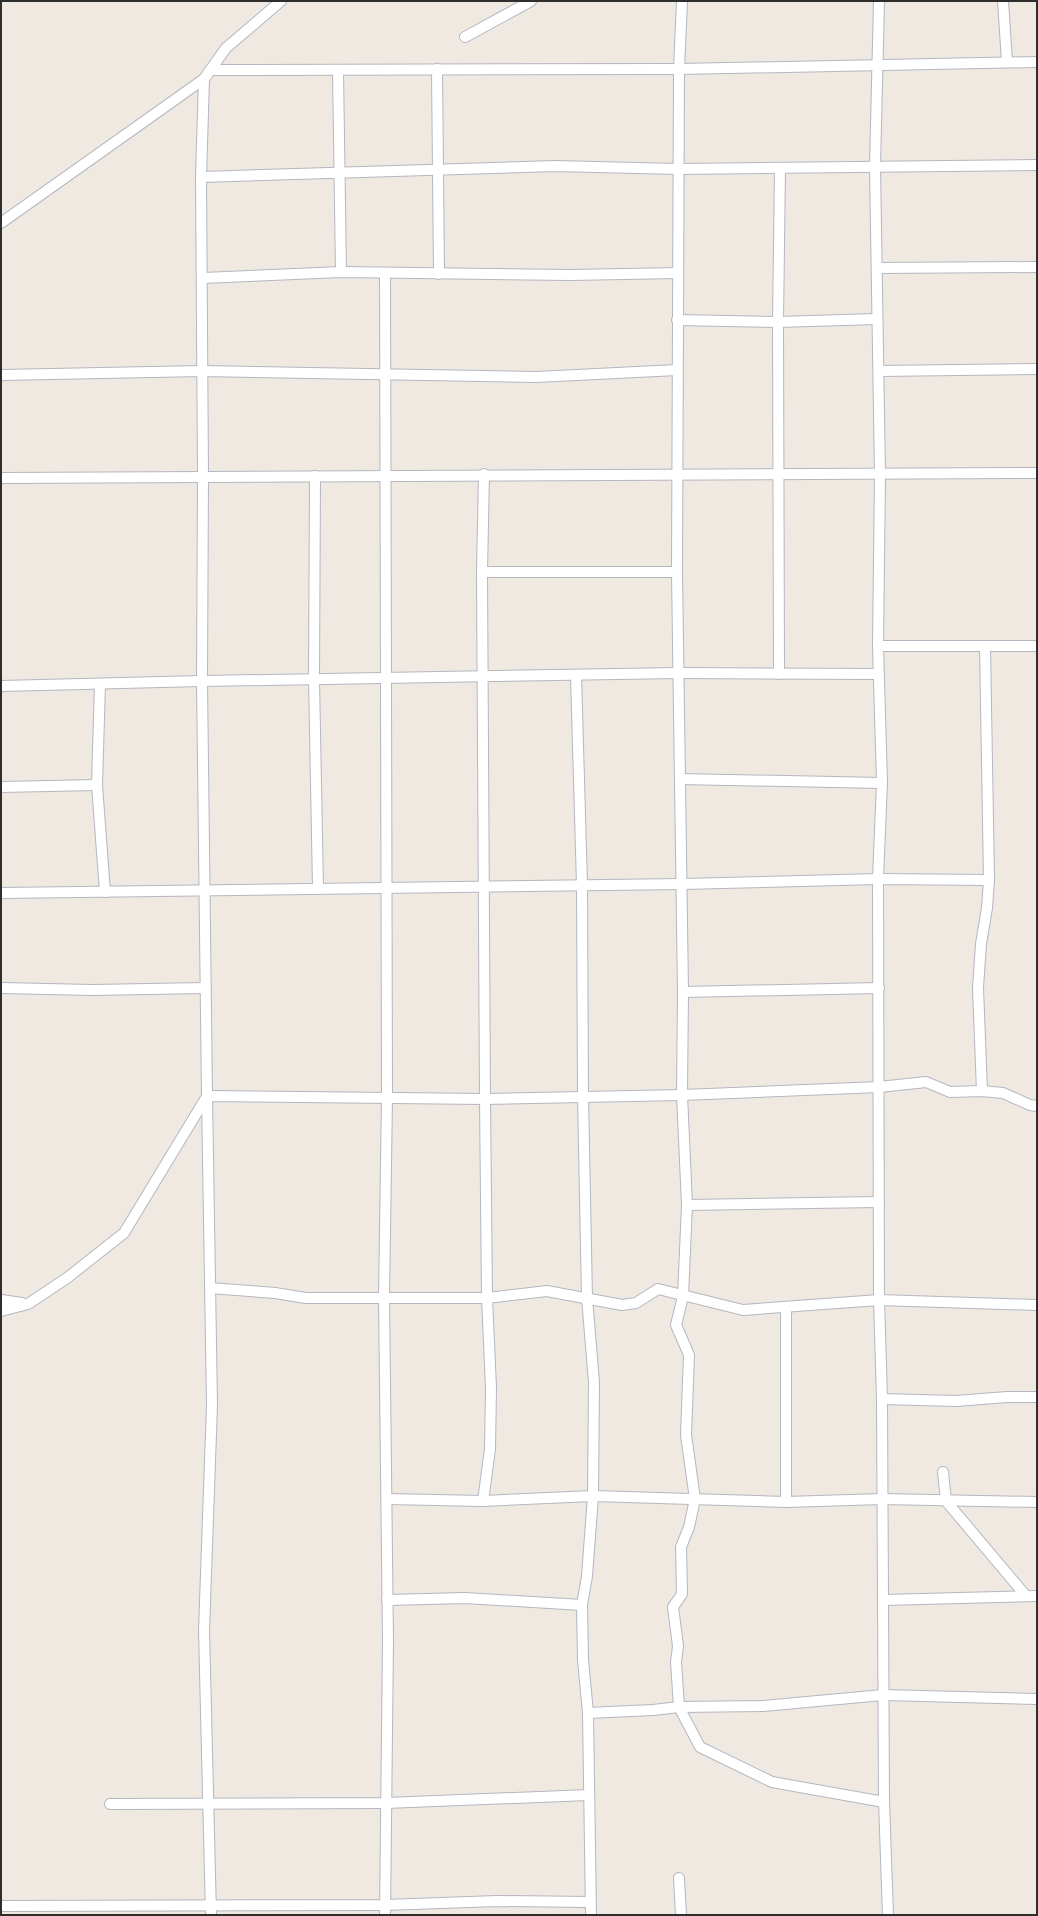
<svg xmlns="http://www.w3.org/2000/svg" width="1038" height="1916" font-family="'DejaVu Sans',sans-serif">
<rect width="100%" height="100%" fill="#efe9e1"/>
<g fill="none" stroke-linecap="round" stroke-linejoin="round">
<defs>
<g id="street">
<polyline points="879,1 875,166 880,475 878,646 882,783 878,879 879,1300 882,1399 884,1802 888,1915"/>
<polyline points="1003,1 1007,62"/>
<polyline points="465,37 531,1"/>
<polyline points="437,69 439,274"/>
<polyline points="210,70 679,69 1037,62"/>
<polyline points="338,70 341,272"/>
<polyline points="201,177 555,166 678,169 1037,165"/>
<polyline points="1,223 204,79"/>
<polyline points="877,268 1037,267"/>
<polyline points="202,278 341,272 570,275 678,273"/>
<polyline points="677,320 778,322 876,319"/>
<polyline points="879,371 1037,369"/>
<polyline points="1,375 202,371 536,377 677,370"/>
<polyline points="315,476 314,679 318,888"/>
<polyline points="1,478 1037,473"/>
<polyline points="482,572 677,572"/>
<polyline points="878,646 1037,646"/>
<polyline points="779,674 778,322 780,168"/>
<polyline points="576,675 582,885 583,1096 587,1298 594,1382 593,1496 587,1576 582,1605 583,1660 588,1713 591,1915"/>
<polyline points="100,684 97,785 105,892"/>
<polyline points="1,686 202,681 679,673 879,674"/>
<polyline points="680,779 882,783"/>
<polyline points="1,787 97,785"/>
<polyline points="1,893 682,884 878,879 989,880"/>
<polyline points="1,988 92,990 205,988"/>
<polyline points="683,992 879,988"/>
<polyline points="982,1091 978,988 981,944 987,908 989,880 985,646"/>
<polyline points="687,1205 879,1202"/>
<polyline points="210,1288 275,1293 306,1298 487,1298 547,1291 622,1305 636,1303 658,1289 743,1310 879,1300 1037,1305"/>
<polyline points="1,1300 22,1303"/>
<polyline points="786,1308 786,1502 882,1499 1037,1502"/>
<polyline points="1,1311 28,1304 67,1278 124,1233 207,1096 202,681 203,476 201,177 204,79 226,48 281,1"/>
<polyline points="882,1399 956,1401 1007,1397 1037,1397"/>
<polyline points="943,1472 946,1501 1026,1596"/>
<polyline points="387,1499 483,1501 490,1449 491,1388 487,1298 485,1099 482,572 484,474"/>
<polyline points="483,1501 593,1496 786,1502"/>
<polyline points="387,1600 465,1598 582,1605"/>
<polyline points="883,1600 1037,1596"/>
<polyline points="588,1713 653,1710 679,1707 676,1662 678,1646 673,1607 682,1594 681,1547 689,1527 695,1499 686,1435 689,1355 676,1325 683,1296 687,1205 682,1095 683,992 677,572 679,69 682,1"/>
<polyline points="884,1802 772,1782 700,1747 679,1707 763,1706 883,1695 1037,1699"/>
<polyline points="110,1804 386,1803 589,1795"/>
<polyline points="679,1878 681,1915"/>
<polyline points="1,1906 385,1905 497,1901 590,1902"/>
<polyline points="211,1915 204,1630 212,1405 207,1096 485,1099 682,1095 879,1087 926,1082 950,1092 982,1091 1003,1093 1030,1105 1037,1106"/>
<polyline points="385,1915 388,1641 384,1298 387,1097 385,273"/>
</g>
</defs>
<!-- street casing -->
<use href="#street" stroke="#b4b7c1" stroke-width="12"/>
<!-- street -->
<use href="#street" stroke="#fff" stroke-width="10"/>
</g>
<!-- border -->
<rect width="1038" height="1916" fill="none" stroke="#2e2e2e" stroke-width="4"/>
</svg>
